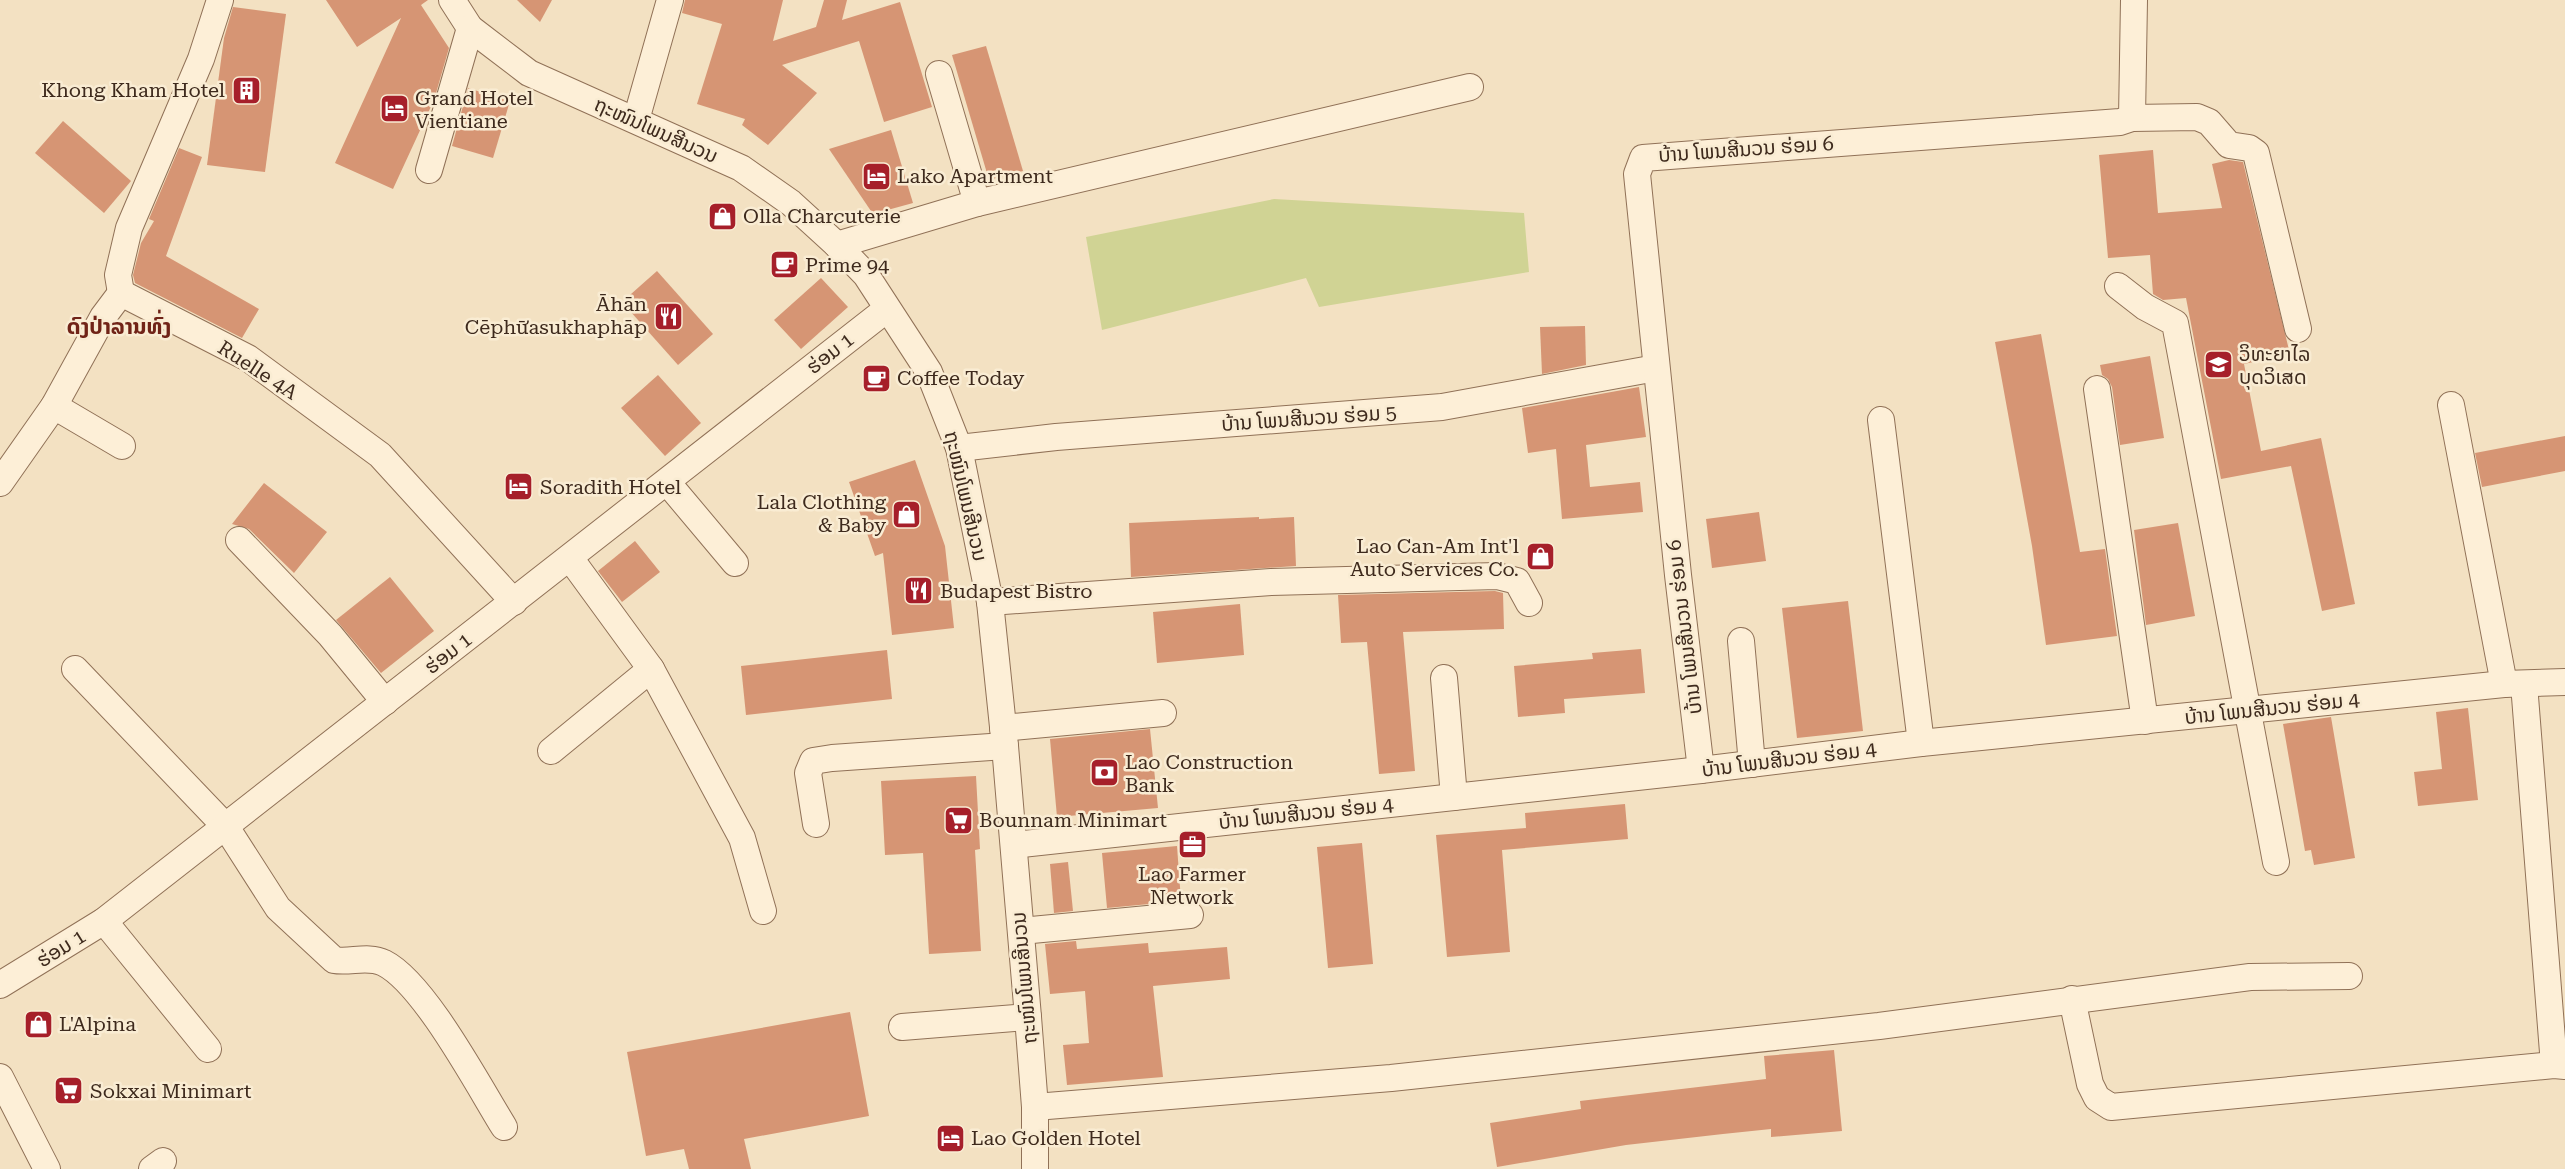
<svg xmlns="http://www.w3.org/2000/svg" width="2565" height="1169" font-family="'Roboto Serif','Noto Sans Lao',serif">
<rect width="100%" height="100%" fill="#f3e1c2"/>
<!-- park -->
<polygon fill="#d0d394" points="1274,199 1524,213 1529,272 1319,307 1306,278 1102,330 1086,237"/>
<!-- building -->
<g fill="#d69574">
<polygon points="326,0 428,0 421,5 449,48 434,100 393,189 335,163 401,18 357,47"/>
<polygon points="517,0 552,0 540,22"/>
<polygon points="685,0 783,0 773,41 816,27 824,0 847,0 842,20 900,2 932,107 884,122 859,41 782,65 817,93 768,145 742,125 745,119 697,104 722,24 682,13"/>
<polygon points="233,7 286,14 265,172 207,165 224,38"/>
<polygon points="986,46 1023,171 989,180 952,55"/>
<polygon points="468,88 510,101 493,158 452,146"/>
<polygon points="63,121 131,181 104,213 35,153"/>
<polygon points="891,130 913,203 873,214 829,149"/>
<polygon points="179,148 202,157 166,256 259,309 242,338 135,283 133,275 141,243 154,221 149,219"/>
<polygon points="2153,150 2158,213 2222,208 2212,164 2229,160 2243,162 2290,354 2244,364 2261,451 2321,438 2355,604 2322,611 2291,466 2221,479 2186,298 2163,300 2153,294 2150,255 2108,258 2099,155"/>
<polygon points="657,271 713,334 678,365 622,302"/>
<polygon points="821,278 848,307 801,349 774,320"/>
<polygon points="1585,326 1586,365 1542,374 1540,327"/>
<polygon points="2041,334 2080,552 2105,549 2117,636 2046,645 2032,546 1995,342"/>
<polygon points="2150,356 2164,438 2120,445 2112,387 2108,379 2102,375 2100,365"/>
<polygon points="658,375 701,423 665,456 621,408"/>
<polygon points="1639,387 1646,437 1586,445 1590,487 1640,482 1643,512 1562,519 1556,449 1528,453 1522,408"/>
<polygon points="2565,436 2565,471 2482,487 2475,453"/>
<polygon points="915,460 945,546 954,628 892,635 883,553 875,556 849,482"/>
<polygon points="264,483 327,532 294,573 249,529 232,524"/>
<polygon points="1759,512 1766,561 1712,568 1706,519"/>
<polygon points="1259,517 1259,519 1294,517 1296,566 1131,577 1129,523"/>
<polygon points="2178,523 2195,616 2146,625 2134,530"/>
<polygon points="635,541 660,572 622,602 598,571"/>
<polygon points="390,577 434,631 381,673 336,620"/>
<polygon points="1495,591 1503,593 1504,629 1403,632 1415,771 1379,774 1367,642 1341,643 1338,595"/>
<polygon points="1848,601 1863,731 1797,738 1782,608"/>
<polygon points="1240,604 1244,655 1157,663 1153,612"/>
<polygon points="1641,649 1645,693 1564,699 1565,713 1518,717 1514,666 1593,659 1592,653"/>
<polygon points="887,650 892,699 746,715 741,666"/>
<polygon points="2468,708 2478,800 2418,806 2414,772 2442,769 2436,712"/>
<polygon points="2331,717 2355,858 2314,865 2311,850 2305,851 2283,724"/>
<polygon points="1150,729 1158,808 1057,817 1050,739"/>
<polygon points="976,776 980,849 975,850 981,951 929,954 923,853 885,855 881,781"/>
<polygon points="1625,804 1628,839 1502,850 1510,952 1447,957 1436,835 1526,828 1525,813"/>
<polygon points="1362,843 1373,964 1328,968 1317,847"/>
<polygon points="1177,846 1181,901 1107,908 1102,853"/>
<polygon points="1068,862 1073,911 1054,913 1050,864"/>
<polygon points="1076,941 1077,949 1148,943 1149,953 1227,947 1230,979 1153,986 1163,1077 1067,1085 1063,1045 1089,1043 1085,991 1050,994 1045,944"/>
<polygon points="850,1012 869,1116 744,1139 751,1169 689,1169 684,1149 646,1156 627,1052"/>
<polygon points="1834,1050 1842,1131 1771,1137 1771,1129 1723,1134 1626,1145 1497,1167 1490,1123 1581,1109 1580,1101 1766,1079 1764,1056"/>
</g>
<g fill="none" stroke-linecap="round" stroke-linejoin="round">
<defs>
<g id="minor">
<polyline points="452,0 470,28 529,73 741,168 791,203 837,245 866,275 929,372 959,448 990,602 1005,746 1028,1017 1035,1107 1035,1169"/>
<polyline points="939,74 977,203"/>
<polyline points="2132,118 2197,117 2209,122 2229,145 2249,148 2256,153 2298,329"/>
<polyline points="636,120 670,0"/>
<polyline points="429,170 470,28"/>
<polyline points="837,245 977,203 1470,87"/>
<polyline points="2118,286 2145,307 2175,323 2276,862"/>
<polyline points="121,293 118,275 129,228 201,59 220,0"/>
<polyline points="2097,389 2145,721"/>
<polyline points="2451,405 2504,684"/>
<polyline points="54,406 122,446"/>
<polyline points="1881,420 1921,743"/>
<polyline points="959,448 1056,437 1442,407 1656,368"/>
<polyline points="667,482 735,563"/>
<polyline points="0,483 54,406 103,317 121,293 248,358 380,455 514,602"/>
<polyline points="239,540 330,635 385,702"/>
<polyline points="570,558 651,669 742,838 763,911"/>
<polyline points="990,602 1271,582 1497,576 1517,581 1529,603"/>
<polyline points="1741,641 1752,764"/>
<path d="M75 669 226 827 278 908 334 960C350 963 368 955 384 963 424 983 478 1085 504 1127"/>
<polyline points="1444,678 1454,797"/>
<polyline points="2524,684 2554,1065"/>
<polyline points="1003,728 1163,713"/>
<polyline points="551,751 651,669"/>
<polyline points="1701,770 1678,575 1637,174 1643,158 2120,122 2132,118 2134,0"/>
<polyline points="816,824 808,773 813,761 832,758 1005,746"/>
<polyline points="1014,845 1701,770 1921,743 2504,684 2565,682"/>
<polyline points="104,921 208,1049"/>
<polyline points="1021,931 1190,915"/>
<polyline points="0,985 104,921 887,309"/>
<polyline points="2072,999 2090,1084 2097,1098 2111,1107 2554,1065 2565,1066"/>
<polyline points="902,1027 1028,1017"/>
<polyline points="0,1077 47,1169"/>
<polyline points="1035,1107 1391,1078 1879,1026 2250,977 2349,976"/>
<polyline points="152,1169 163,1161"/>
</g>
</defs>
<!-- minor casing -->
<use href="#minor" stroke="#907157" stroke-width="28"/>
<!-- minor -->
<use href="#minor" stroke="#fdefd7" stroke-width="26"/>
</g>
<!-- icons -->
<defs>
<symbol id="building-square" viewBox="-11 -11 22 22"><rect x="-9" y="-9" width="18" height="18" rx="4" fill="#a61f2a" stroke="#f9ecd3"/><path d="M-4-6H4V6H1V3H-1V6H-4ZM-2.5-4.3h1.7v1.8h-1.7ZM.8-4.3h1.7v1.8H.8ZM-2.5-1h1.7V.8h-1.7ZM.8-1h1.7V.8H.8Z" fill="#fff"/></symbol>
<symbol id="hotel-square" viewBox="-11 -11 22 22"><rect x="-9" y="-9" width="18" height="18" rx="4" fill="#a61f2a" stroke="#f9ecd3"/><path d="M-6-4.5h1.5V1H6V5H4.5V3h-9V5H-6ZM-4 0a1.8 1.8 0 1 1 3.6 0ZM.5 0V-2.5h3Q6-2.5 6 0Z" fill="#fff"/></symbol>
<symbol id="shop-square" viewBox="-11 -11 22 22"><rect x="-9" y="-9" width="18" height="18" rx="4" fill="#a61f2a" stroke="#f9ecd3"/><path d="M-5-2.5h2.3a2.7 3.5 0 0 1 5.4 0H5L5.5 6h-11ZM-1.5-2.5h3a1.5 2.3 0 0 0-3 0Z" fill="#fff"/></symbol>
<symbol id="cafe-square" viewBox="-11 -11 22 22"><rect x="-9" y="-9" width="18" height="18" rx="4" fill="#a61f2a" stroke="#f9ecd3"/><path d="M-5.5-4.5H6V0H3Q3 3.5 0 3.5H-2.5Q-5.5 3.5-5.5 0ZM3-3.2v2h1.7v-2ZM-6 4.5H4V6H-6Z" fill="#fff"/></symbol>
<symbol id="restaurant-square" viewBox="-11 -11 22 22"><rect x="-9" y="-9" width="18" height="18" rx="4" fill="#a61f2a" stroke="#f9ecd3"/><path d="M-5-6h1v4h1v-4h1v4h1v-4h1v5L-1.5 .5V6h-2V.5L-5-1ZM5-6V6H3V1.5H1.5Q1.5-4 5-6Z" fill="#fff"/></symbol>
<symbol id="university-square" viewBox="-11 -11 22 22"><rect x="-9" y="-9" width="18" height="18" rx="4" fill="#a61f2a" stroke="#f9ecd3"/><path d="M0-5L7-2L0 1L-7-2ZM-4 1L0 2.5L4 1V4Q0 6-4 4Z" fill="#fff"/></symbol>
<symbol id="bank-square" viewBox="-11 -11 22 22"><rect x="-9" y="-9" width="18" height="18" rx="4" fill="#a61f2a" stroke="#f9ecd3"/><path d="M-6-4H6V4H-6ZM0-2.3a2.3 2.3 0 1 0 0 4.6a2.3 2.3 0 1 0 0-4.6Z" fill="#fff"/></symbol>
<symbol id="supermarket-square" viewBox="-11 -11 22 22"><rect x="-9" y="-9" width="18" height="18" rx="4" fill="#a61f2a" stroke="#f9ecd3"/><path d="M-6-5.5h2.5l.6 2H6L4.5 2H-2.5L-4.4-4H-6ZM-1.5 3.2a1.3 1.3 0 1 0 .1 0ZM3 3.2a1.3 1.3 0 1 0 .1 0Z" fill="#fff"/></symbol>
<symbol id="office-square" viewBox="-11 -11 22 22"><rect x="-9" y="-9" width="18" height="18" rx="4" fill="#a61f2a" stroke="#f9ecd3"/><path d="M-6-3h4V-5.5h4V-3h4V5H-6ZM-1-4.5V-3h2v-1.5ZM-6 0V1H6V0Z" fill="#fff"/></symbol>
</defs>
<g fill-rule="evenodd">
<use href="#building-square" x="230" y="74" width="33" height="33"/>
<use href="#hotel-square" x="378" y="92" width="33" height="33"/>
<use href="#hotel-square" x="860" y="160" width="33" height="33"/>
<use href="#shop-square" x="706" y="200" width="33" height="33"/>
<use href="#cafe-square" x="768" y="248" width="33" height="33"/>
<use href="#restaurant-square" x="652" y="300" width="33" height="33"/>
<use href="#university-square" x="2202" y="348" width="33" height="33"/>
<use href="#cafe-square" x="860" y="362" width="33" height="33"/>
<use href="#hotel-square" x="502" y="470" width="33" height="33"/>
<use href="#shop-square" x="890" y="498" width="33" height="33"/>
<use href="#shop-square" x="1524" y="540" width="33" height="33"/>
<use href="#restaurant-square" x="902" y="574" width="33" height="33"/>
<use href="#bank-square" x="1088" y="756" width="33" height="33"/>
<use href="#supermarket-square" x="942" y="804" width="33" height="33"/>
<use href="#office-square" x="1176" y="828" width="33" height="33"/>
<use href="#shop-square" x="22" y="1008" width="33" height="33"/>
<use href="#supermarket-square" x="52" y="1074" width="33" height="33"/>
<use href="#hotel-square" x="934" y="1122" width="33" height="33"/>
</g>
<g text-anchor="middle" dominant-baseline="central" stroke-width="5" stroke-linejoin="round" paint-order="stroke">
<!-- poi labels -->
<g font-size="20" fill="#3e2a1d" stroke="#f9ecd3" text-anchor="start">
<text x="225" y="90" text-anchor="end">Khong Kham Hotel</text>
<text x="415" y="98">Grand Hotel<tspan x="415" dy="23">Vientiane</tspan></text>
<text x="897" y="176">Lako Apartment</text>
<text x="743" y="216">Olla Charcuterie</text>
<text x="805" y="265">Prime 94</text>
<text x="647" y="304" text-anchor="end">Āhān<tspan x="647" dy="23">Cēphư̄asukhaphāp</tspan></text>
<text x="2239" y="354">ວິທະຍາໄລ<tspan x="2239" dy="23">ບຸດວິເສດ</tspan></text>
<text x="897" y="378">Coffee Today</text>
<text x="540" y="487">Soradith Hotel</text>
<text x="886" y="502" text-anchor="end">Lala Clothing<tspan x="886" dy="23">&amp; Baby</tspan></text>
<text x="1519" y="546" text-anchor="end">Lao Can-Am Int'l<tspan x="1519" dy="23">Auto Services Co.</tspan></text>
<text x="940" y="591">Budapest Bistro</text>
<text x="1125" y="762">Lao Construction<tspan x="1125" dy="23">Bank</tspan></text>
<text x="979" y="820">Bounnam Minimart</text>
<text x="1192" y="874" text-anchor="middle">Lao Farmer<tspan x="1192" dy="23">Network</tspan></text>
<text x="59" y="1024">L'Alpina</text>
<text x="90" y="1091">Sokxai Minimart</text>
<text x="971" y="1138">Lao Golden Hotel</text>
</g>
<!-- street labels -->
<g font-size="20" fill="#3e2a1d" stroke="#f9ecd3">
<text transform="translate(656 130) rotate(24)">ຖະໜົນໂພນສີນວນ</text>
<text transform="translate(1746 149) rotate(-4)">ບ້ານ ໂພນສີນວນ ຮ່ອມ 6</text>
<text transform="translate(830 353) rotate(-38)">ຮ່ອມ 1</text>
<text transform="translate(258 370) rotate(33)">Ruelle 4A</text>
<text transform="translate(1309 418) rotate(-4)">ບ້ານ ໂພນສີນວນ ຮ່ອມ 5</text>
<text transform="translate(966 496) rotate(77)">ຖະໜົນໂພນສີນວນ</text>
<text transform="translate(1684 627) rotate(-97)">ບ້ານ ໂພນສີນວນ ຮ່ອມ 6</text>
<text transform="translate(448 653) rotate(-38)">ຮ່ອມ 1</text>
<text transform="translate(2272 708) rotate(-6)">ບ້ານ ໂພນສີນວນ ຮ່ອມ 4</text>
<text transform="translate(1789 759) rotate(-7)">ບ້ານ ໂພນສີນວນ ຮ່ອມ 4</text>
<text transform="translate(1306 813) rotate(-6)">ບ້ານ ໂພນສີນວນ ຮ່ອມ 4</text>
<text transform="translate(61 948) rotate(-32)">ຮ່ອມ 1</text>
<text transform="translate(1024 978) rotate(-95)">ຖະໜົນໂພນສີນວນ</text>
</g>
<!-- quarter labels -->
<g font-size="22" font-weight="bold" fill="#702317" stroke="#f9ecd3">
<text x="119" y="326">ດົງປ່າລານທົ່ງ</text>
</g>
</g>
</svg>
